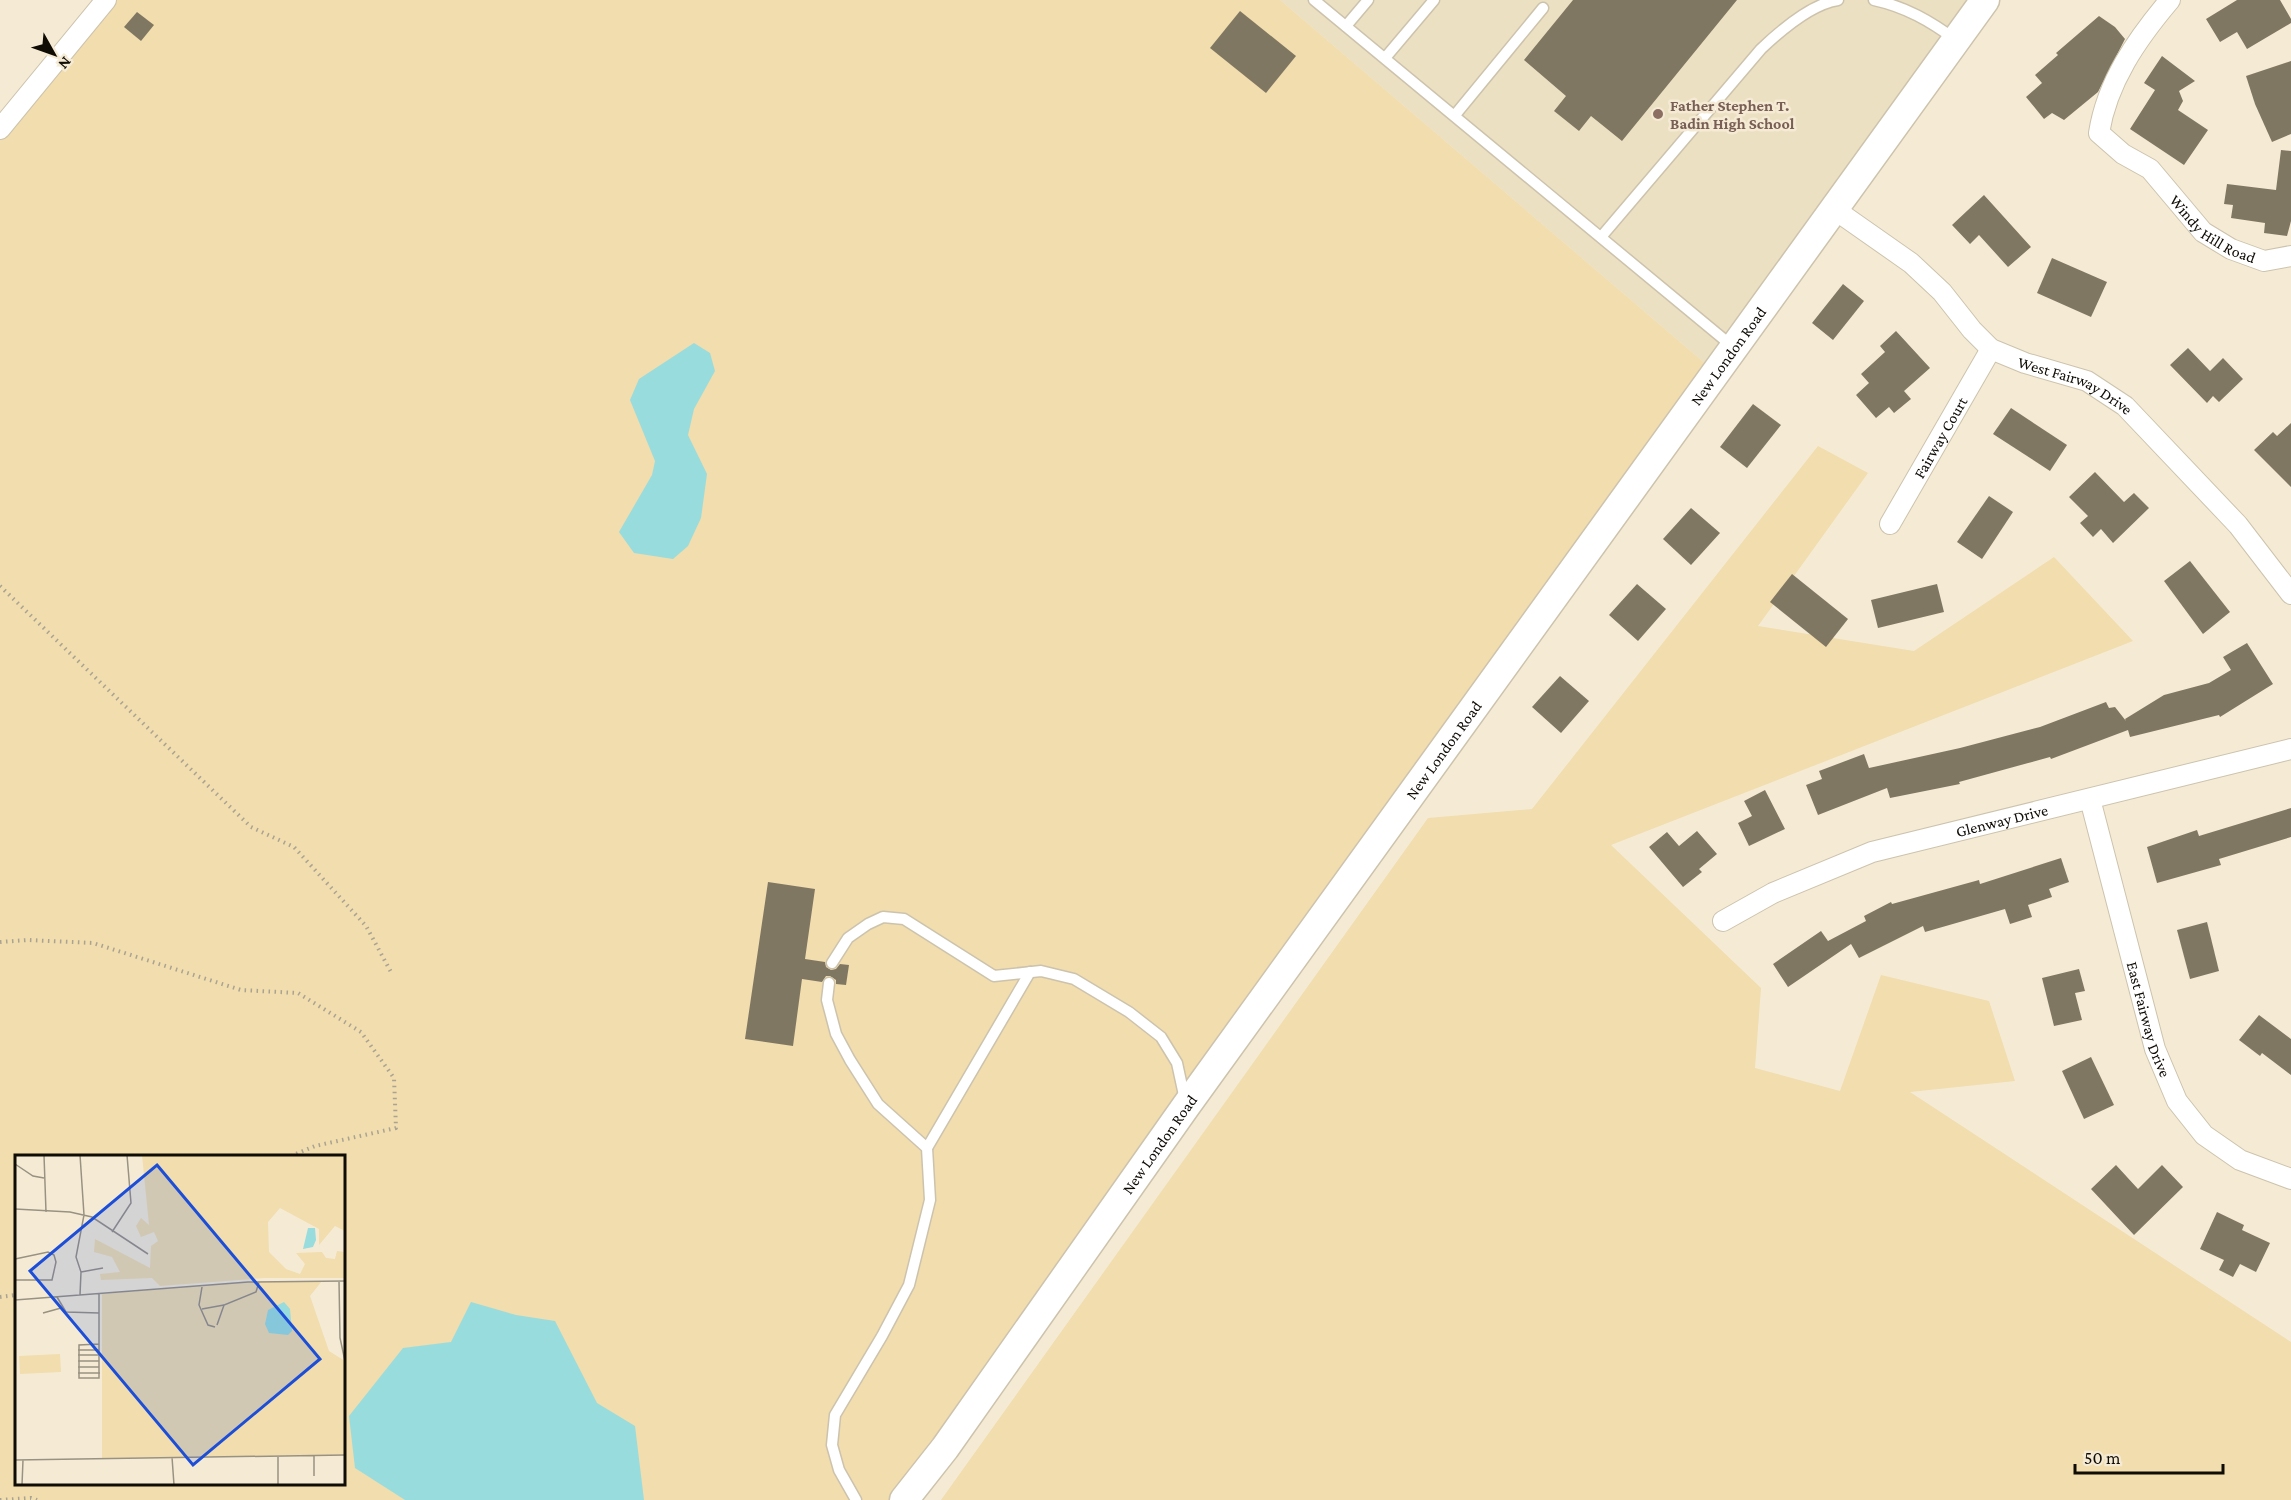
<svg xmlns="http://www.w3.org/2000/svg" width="2291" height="1500" font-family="'Crimson Pro',serif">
<rect width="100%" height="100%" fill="#f5ebd5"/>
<!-- built -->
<polygon fill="#ece0c2" points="1280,0 1985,0 1715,372"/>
<!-- green -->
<g fill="#f1ddad" fill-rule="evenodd">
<path d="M106 0H1280L1715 372 904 1500H0V129ZM16 1156H344V1484H16Z"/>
<polygon points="1818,446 1868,473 1758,626 1914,651 2054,557 2133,641 1611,845 1761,988 1755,1068 1840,1091 1881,975 1989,1001 2015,1081 1910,1092 2291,1342 2291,1500 941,1500 1428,818 1532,809"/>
</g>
<!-- water -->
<g fill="#99dcdd">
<polygon points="694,343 710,353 715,371 694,409 688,435 707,474 701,518 688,546 673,559 634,553 619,532 652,475 655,461 630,400 639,379"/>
<polygon points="471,1302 516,1315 555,1321 597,1403 635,1426 644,1500 405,1500 355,1468 349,1416 403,1348 451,1342"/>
</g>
<!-- building -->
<g fill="#807763">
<polygon points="1573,0 1737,0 1622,141 1591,116 1579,131 1554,111 1566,96 1524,60"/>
<polygon points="2237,0 2280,0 2291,19 2291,23 2247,49 2237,32 2220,42 2206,19"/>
<polygon points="1240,11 1296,56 1266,93 1210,48"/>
<polygon points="137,12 154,25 141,41 124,27"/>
<polygon points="2099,16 2115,27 2125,39 2098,92 2064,120 2052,113 2044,119 2026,97 2042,83 2035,75 2058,55 2056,53"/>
<polygon points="2162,56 2195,81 2179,91 2183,101 2178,110 2208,130 2184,165 2130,129 2155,90 2144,83"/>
<polygon points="2291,61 2291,134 2272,142 2255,104 2246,76"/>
<polygon points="2281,150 2291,151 2291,221 2287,236 2264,233 2265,223 2231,218 2233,205 2224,204 2227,184 2276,190"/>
<polygon points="1984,195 2031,247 2008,267 1979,235 1970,244 1952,225"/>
<polygon points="2052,258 2107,282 2091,317 2037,293"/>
<polygon points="1843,284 1864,301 1833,340 1812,323"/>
<polygon points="1896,331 1930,368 1904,391 1911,399 1894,413 1889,407 1876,418 1856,395 1869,383 1861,374 1885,352 1880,346"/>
<polygon points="2188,348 2210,371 2223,358 2243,379 2219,402 2213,396 2207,403 2170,365"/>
<polygon points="1753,404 1781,425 1747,468 1720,447"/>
<polygon points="2011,408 2067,445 2050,471 1993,434"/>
<polygon points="2291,423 2291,487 2254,450 2273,432 2277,436"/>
<polygon points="2095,472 2124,502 2134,493 2149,508 2113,543 2101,529 2093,537 2080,523 2088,516 2069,497"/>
<polygon points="1989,496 2013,512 1982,559 1957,542"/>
<polygon points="1691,508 1720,533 1691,565 1663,539"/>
<polygon points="2190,561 2230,612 2203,634 2164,581"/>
<polygon points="1792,574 1848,619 1826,647 1770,602"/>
<polygon points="1637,584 1666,609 1638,641 1609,615"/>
<polygon points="1937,584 1944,612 1878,628 1871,600"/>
<polygon points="2247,643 2273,684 2220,717 2219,715 2130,737 2128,730 2051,759 2050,757 1959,782 1960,784 1890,798 1887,788 1818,815 1806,785 1822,779 1819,771 1864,754 1869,768 1960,748 2040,727 2106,702 2109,708 2115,707 2126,721 2125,719 2164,695 2209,683 2231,670 2223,657"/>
<polygon points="1560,676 1589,701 1561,733 1532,707"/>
<polygon points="1765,790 1785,829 1749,846 1738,823 1752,816 1744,801"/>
<polygon points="2291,808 2291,837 2219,859 2221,865 2157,883 2147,847 2197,830 2199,836"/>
<polygon points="1697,831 1717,854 1699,869 1702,872 1683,887 1649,847 1667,832 1679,846"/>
<polygon points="2061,858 2069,882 2049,889 2052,897 2028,905 2032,917 2010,924 2005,909 1925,932 1923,926 1859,958 1851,944 1788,987 1773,964 1821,931 1828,941 1866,921 1864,916 1891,902 1892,904 1979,880 1980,884"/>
<polygon points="768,882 815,889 805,959 825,962 826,967 831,970 836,969 840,964 849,965 846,985 836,984 836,980 830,976 826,976 822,982 802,979 793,1046 745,1039"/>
<polygon points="2207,922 2219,971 2190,979 2177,930"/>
<polygon points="2079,969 2085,991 2075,993 2082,1020 2054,1026 2042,978"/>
<polygon points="2259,1015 2291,1039 2291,1075 2262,1053 2260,1056 2239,1040"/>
<polygon points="2091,1057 2114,1105 2084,1119 2062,1071"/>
<polygon points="2116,1165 2138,1189 2162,1165 2183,1187 2134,1235 2091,1189"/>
<polygon points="2217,1212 2244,1225 2242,1230 2270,1243 2256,1272 2240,1264 2233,1277 2219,1270 2224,1260 2200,1249"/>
</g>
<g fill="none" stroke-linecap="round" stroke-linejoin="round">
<defs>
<g id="lane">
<polyline points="1314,0 1732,346"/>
<path d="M1874 0C1906 7 1930 21 1956 40"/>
<polyline points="1346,26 1368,0"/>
<polyline points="1385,58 1434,0"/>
<polyline points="1455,115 1543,8"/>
<path d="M1601 237 1761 49C1781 30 1811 4 1838 0"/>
<polyline points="832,963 848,938 868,924 883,917 904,919 994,976 1041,971 1074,979 1129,1012 1161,1037 1177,1063 1185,1100"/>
<polyline points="829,983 827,1000 836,1034 850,1060 878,1104 927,1148 930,1200 909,1285 882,1336 835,1415 832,1445 839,1470 856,1500"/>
<polyline points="927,1148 1030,972"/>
</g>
<g id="street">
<path id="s1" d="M2170 0C2137 39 2107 82 2099 133L2123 154 2150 169 2203 232 2231 249 2264 261 2291 256"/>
<polyline points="0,129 106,0"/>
<path id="s2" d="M1834 209 1911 263 1942 292 1972 330 1991 349 2025 363 2087 381 2125 406 2238 525 2291 594"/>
<path id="s3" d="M1890 524 1991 349"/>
<path id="s4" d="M2090 799 2155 1049 2177 1101 2204 1135 2240 1160 2291 1179"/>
<path id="s5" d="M1723 921 1773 893 1872 852 2291 749"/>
</g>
<g id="secondary">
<path id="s6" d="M904 1500 945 1448 1186 1106 1985 0"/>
</g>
</defs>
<!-- lane casing -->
<use href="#lane" stroke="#cdc3ad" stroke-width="13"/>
<!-- street casing -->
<use href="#street" stroke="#cdc3ad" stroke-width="22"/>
<!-- secondary casing -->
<use href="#secondary" stroke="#cdc3ad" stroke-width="31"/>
<!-- path -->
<g stroke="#aba392" stroke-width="4" stroke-dasharray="1.5 4.5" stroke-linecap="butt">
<polyline points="0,586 251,827 294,847 366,926 391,972"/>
<polyline points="0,942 28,940 93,943 241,990 298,993 361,1032 394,1078 396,1128 315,1146 291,1156"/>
<polyline points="0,1297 16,1295"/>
<polyline points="0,1500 31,1498 37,1500"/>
</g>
<!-- lane -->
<use href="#lane" stroke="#fff" stroke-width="10"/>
<!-- street -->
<use href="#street" stroke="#fff" stroke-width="20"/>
<!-- secondary -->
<use href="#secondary" stroke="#fff" stroke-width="28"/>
</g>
<!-- markers -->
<circle fill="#8d6e63" stroke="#f5ebd5" stroke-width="2" cx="1658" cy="114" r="6"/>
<g text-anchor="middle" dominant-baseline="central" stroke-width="5" stroke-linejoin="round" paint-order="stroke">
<!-- education labels -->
<g font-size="16" font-weight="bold" fill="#785e54" stroke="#f5ebd5" text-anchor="start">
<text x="1670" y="105">Father Stephen T.<tspan x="1670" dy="18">Badin High School</tspan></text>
</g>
<!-- street labels -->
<g font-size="16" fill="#0f0b05" stroke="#f5ebd5">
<text stroke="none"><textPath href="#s1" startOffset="304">Windy Hill Road</textPath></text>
<text stroke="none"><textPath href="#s6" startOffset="1410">New London Road</textPath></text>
<text stroke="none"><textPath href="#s2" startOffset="304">West Fairway Drive</textPath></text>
<text stroke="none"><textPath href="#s3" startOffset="100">Fairway Court</textPath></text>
<text stroke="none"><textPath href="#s6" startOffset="924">New London Road</textPath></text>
<text stroke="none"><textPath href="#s5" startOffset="298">Glenway Drive</textPath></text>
<text stroke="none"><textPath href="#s4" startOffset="228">East Fairway Drive</textPath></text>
<text stroke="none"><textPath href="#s6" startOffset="438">New London Road</textPath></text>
</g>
</g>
<!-- overview -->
<g transform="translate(15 1155)">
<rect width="330" height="330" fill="#f5ebd5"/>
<path d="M127 0H330V76L320 71 304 90V74L265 53 253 67 254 97 271 114 285 119 290 109 281 98 307 97 311 103 320 104 322 96 330 97V123H250L145 131 137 123 86 125 85 119 105 117 97 102 79 97 80 84 135 113 136 91 143 86 139 77 126 82 121 71 126 63 134 70ZM307 126 295 141 314 196 330 206V300L87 303V139L233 127ZM45 199 46 217 5 219 4 201Z" fill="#f1ddad"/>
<path d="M293 73H300L301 85 298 92 288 94ZM269 147 275 154 277 176 273 180 254 178 250 169 253 155Z" fill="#99dcdd"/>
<path fill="none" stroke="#999182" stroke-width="1.5" d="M29 0 31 57M0 9 18 21 29 23M0 54 55 57 77 62 133 99M97 77 116 48 112 0M0 104 33 97 39 100 41 107 37 125H0M66 117 88 113M324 126 325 183 330 206M187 132 184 150 193 170 200 172M84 139V223H64V190L84 189M65 140 66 117 61 102 69 60 65 0M42 142 51 157 84 158M0 145 233 127 330 126M187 154 209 150M28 158 46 153M202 170 209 150 241 137 244 127M63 195H84M63 200H84M63 206H84M63 212H84M63 218H85M263 301V330M157 302 159 330M0 305 330 300M299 321V300M7 330 8 305"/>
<path fill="#1d4ed8" fill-opacity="0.15" stroke="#1d4ed8" stroke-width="3" d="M142 10 305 204 178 310 15 116Z"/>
<rect width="330" height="330" fill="none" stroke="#0f0b05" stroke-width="3"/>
</g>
<!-- north arrow -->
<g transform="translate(54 54) rotate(130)" stroke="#f5ebd5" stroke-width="4.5" paint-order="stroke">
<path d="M0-4.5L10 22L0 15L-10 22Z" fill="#0f0b05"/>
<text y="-9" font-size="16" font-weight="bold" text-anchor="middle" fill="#0f0b05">N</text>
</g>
<!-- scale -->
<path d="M2075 1464v9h148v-9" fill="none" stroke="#0f0b05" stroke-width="3"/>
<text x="2084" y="1464" font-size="18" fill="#0f0b05" stroke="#f5ebd5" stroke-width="4.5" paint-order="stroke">50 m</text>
</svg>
